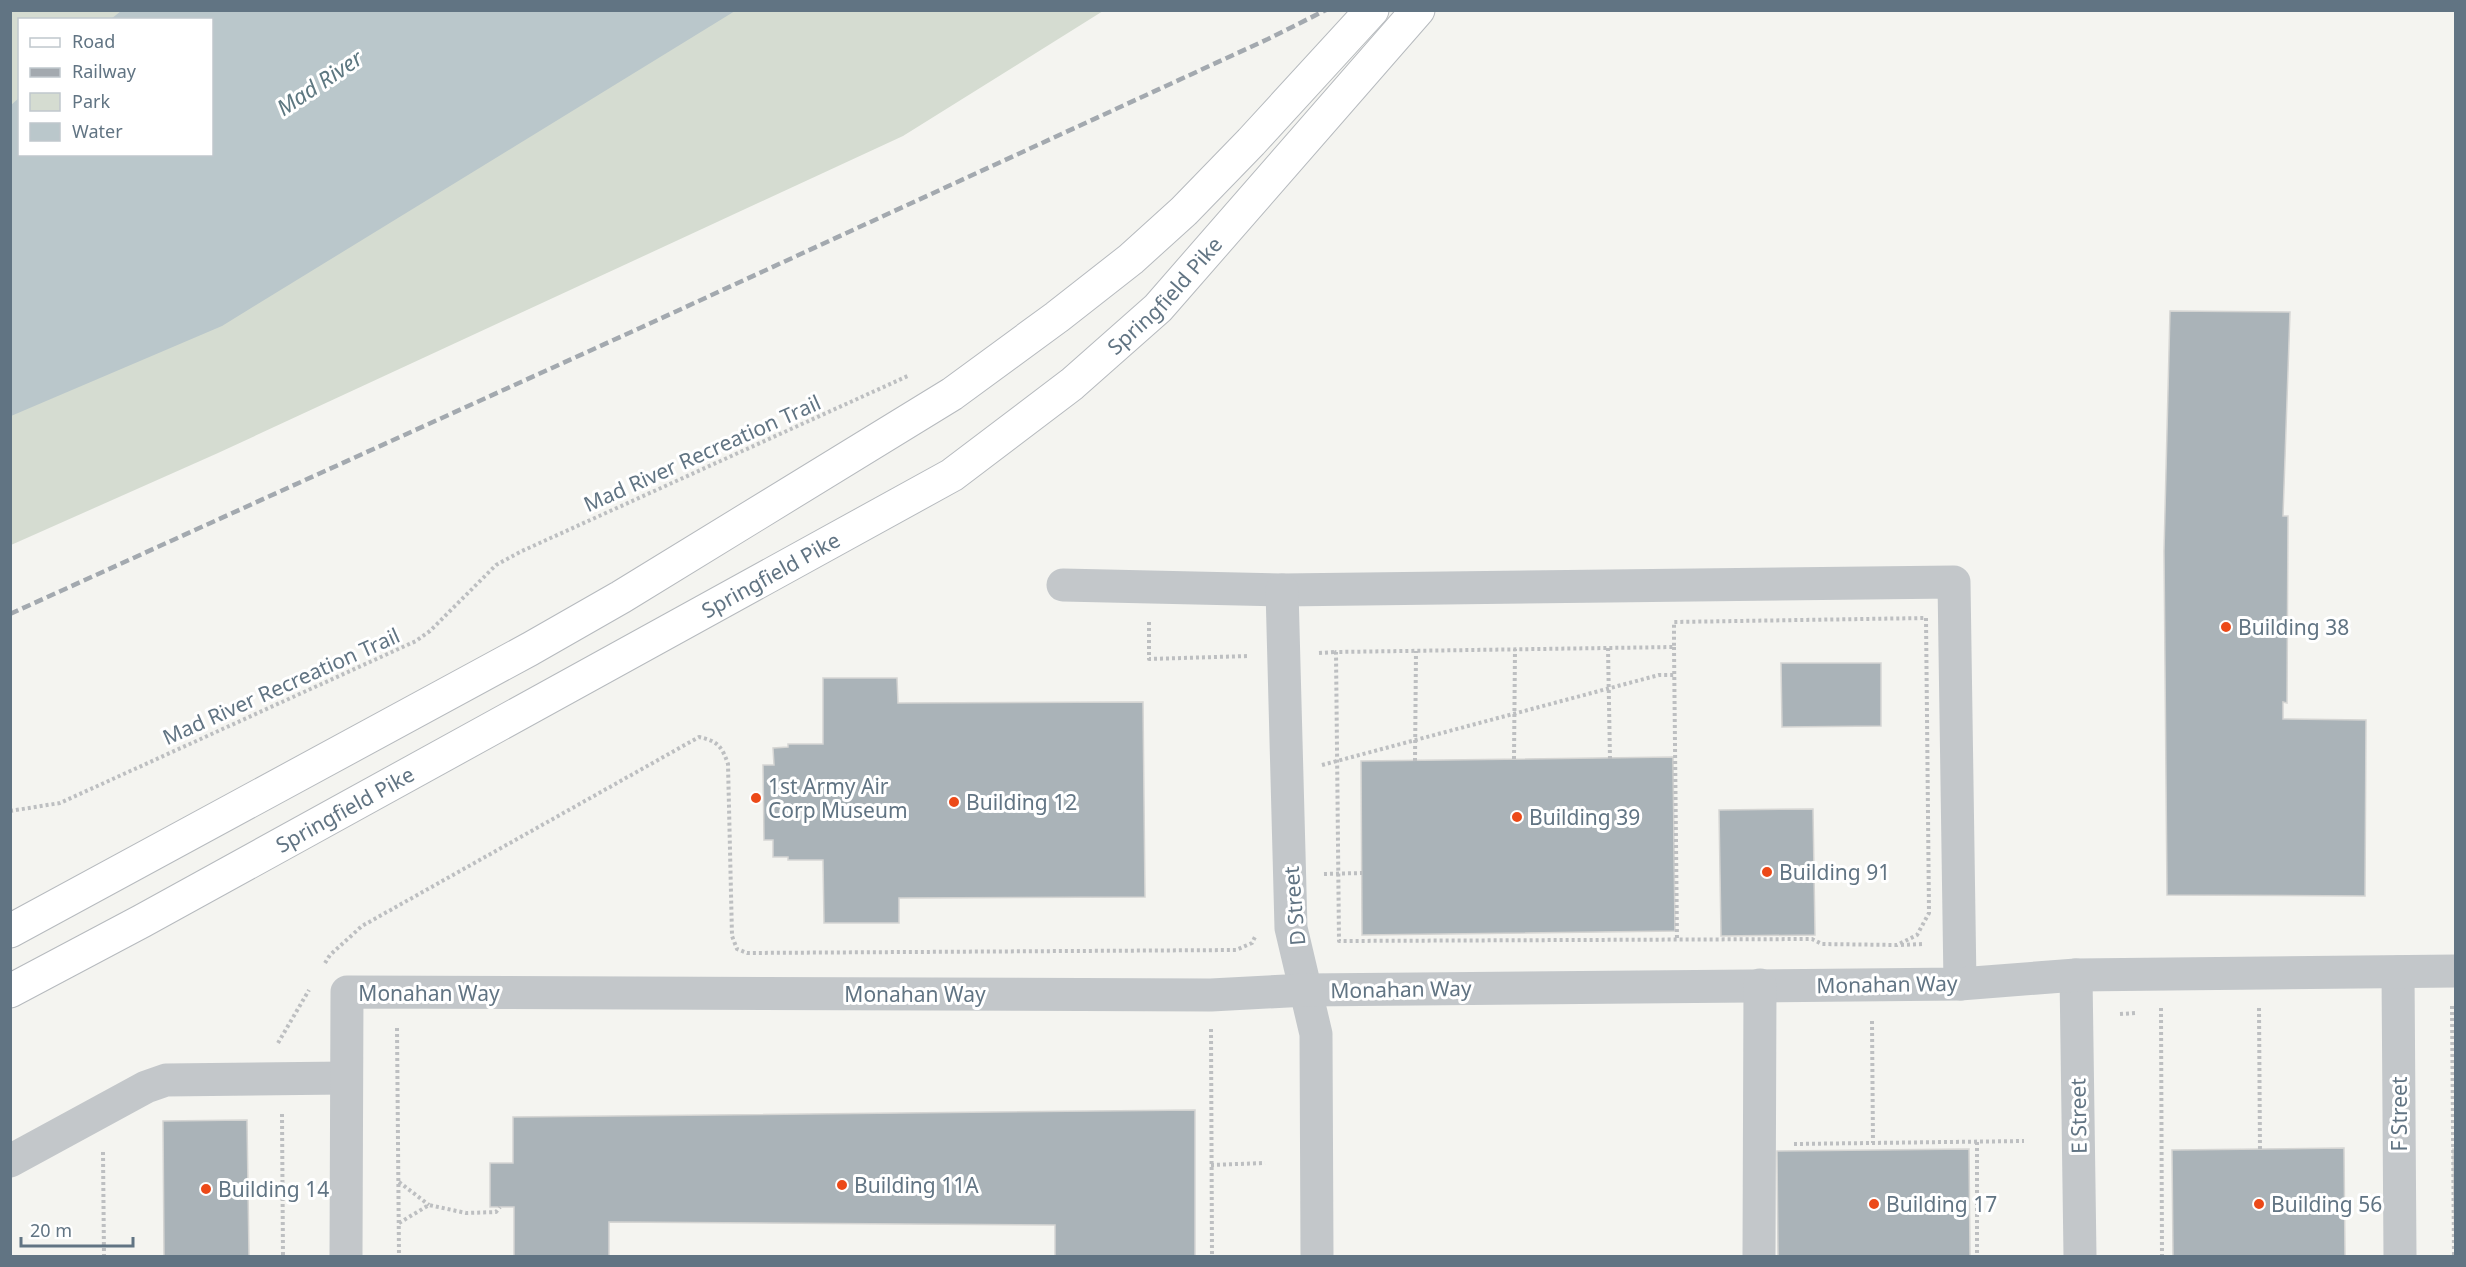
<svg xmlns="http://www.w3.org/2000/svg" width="2466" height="1267" font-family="'Noto Sans',sans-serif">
<rect width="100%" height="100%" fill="#f4f4f0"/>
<!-- green -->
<path fill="#d5dcd1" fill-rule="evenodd" d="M11 11H1103L903 136 218 453 11 545ZM20 20H212V154H20Z"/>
<!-- water -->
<polygon fill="#bac7cb" points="121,11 121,10 735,11 222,326 11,416 11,105 19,98 20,154 212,154 212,20 111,19"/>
<!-- building -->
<g fill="#aab3b8" stroke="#d5d5d3" stroke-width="1.5">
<polygon points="2170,311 2290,312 2283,516 2288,516 2287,703 2283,702 2283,719 2366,720 2365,896 2167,895 2164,551"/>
<polygon points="1781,663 1881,663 1881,726 1782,727"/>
<polygon points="823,678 897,678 898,703 1143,702 1145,897 899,898 899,923 824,923 823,860 788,860 788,857 773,857 773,840 764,840 763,765 774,765 773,748 788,747 788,744 823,744"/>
<polygon points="1673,757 1675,931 1362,935 1361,761"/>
<polygon points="1813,809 1815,935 1721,936 1719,810"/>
<polygon points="1195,1110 1195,1256 1055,1256 1055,1225 609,1222 609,1256 514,1256 514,1207 490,1207 490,1163 513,1163 513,1117"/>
<polygon points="247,1120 249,1256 164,1256 163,1121"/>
<polygon points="2344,1148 2345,1256 2173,1256 2172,1150"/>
<polygon points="1969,1149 1970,1256 1778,1256 1777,1151"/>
<polygon points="2453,1149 2456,1149 2456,1256 2455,1256"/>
</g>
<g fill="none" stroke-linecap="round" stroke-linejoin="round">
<defs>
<g id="major">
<polyline points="10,931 530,649 621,597 952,394 1057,317 1131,259 1184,211 1251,142 1372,10"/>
<path id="s1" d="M10 991 142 921 952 475 1072 384 1158 308 1418 10"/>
</g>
</defs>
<!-- major casing -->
<use href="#major" stroke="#b6babe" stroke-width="35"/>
<!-- path -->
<g stroke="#bdbfc1" stroke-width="4" stroke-dasharray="3 3" stroke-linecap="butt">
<polygon points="1926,618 1929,913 1917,935 1897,945 1822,944 1812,939 1339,941 1336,652 1674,647 1674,622"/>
<polyline points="1149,622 1149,659 1249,656"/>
<polyline points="1674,647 1677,940"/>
<polyline points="1608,648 1610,759"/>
<polyline points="1319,653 1336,652"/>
<polyline points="1514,759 1515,649"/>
<polyline points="1415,761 1416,651"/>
<polyline points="1322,765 1659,675 1674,675"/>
<polyline points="10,811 60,803 416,641 430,631 496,565 522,551 910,375"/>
<polyline points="1324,874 1362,873"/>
<polyline points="1901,945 1923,944"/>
<path d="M325 963 330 955 362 926 699 737C718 741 722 747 728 764L732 936 737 949 747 953 1236 950 1252 943 1255 937"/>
<polyline points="2452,1006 2454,1256"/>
<polyline points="2161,1008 2162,1256"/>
<polyline points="2259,1008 2260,1151"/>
<polyline points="2120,1014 2137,1013"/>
<polyline points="1872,1021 1873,1143"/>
<polyline points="397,1028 399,1256"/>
<polyline points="1211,1029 1212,1256"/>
<polyline points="278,1043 309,990"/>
<polyline points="282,1114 283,1256"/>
<polyline points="1977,1142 1977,1256"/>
<polyline points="1794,1144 2024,1141"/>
<polyline points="103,1152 104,1256"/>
<polyline points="1211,1165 1265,1163"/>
<polyline points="399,1182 429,1205"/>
<polyline points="399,1223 429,1205 466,1213 496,1212 500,1207"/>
</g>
<!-- minor -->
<g stroke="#c3c7ca" stroke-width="33">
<polyline points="1063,585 1282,590 1954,582 1960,984"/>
<polyline points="1282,590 1291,928 1316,1034 1317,1256"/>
<polyline points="2398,972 2400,1256"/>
<polyline points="2076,975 2080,1256"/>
<polyline points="10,1161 146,1087 166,1080 346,1078"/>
<polyline points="346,1256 347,992 1211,995 1306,990 1960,984 2076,975 2456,971"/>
<polyline points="1759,1256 1760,985"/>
</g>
<!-- major -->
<use href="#major" stroke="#fff" stroke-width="33"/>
<!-- rail -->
<polyline stroke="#a3a9af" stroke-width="4.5" stroke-dasharray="9 4.5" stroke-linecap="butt" points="10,614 640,328 1268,39 1326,10"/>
</g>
<!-- markers -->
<g fill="#ec4918" stroke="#fff" stroke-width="2">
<circle cx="2226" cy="627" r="6"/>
<circle cx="756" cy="798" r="6"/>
<circle cx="954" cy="802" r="6"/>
<circle cx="1517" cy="817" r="6"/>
<circle cx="1767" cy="872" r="6"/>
<circle cx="842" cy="1185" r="6"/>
<circle cx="206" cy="1189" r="6"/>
<circle cx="1874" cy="1204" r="6"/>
<circle cx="2259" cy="1204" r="6"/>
</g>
<g text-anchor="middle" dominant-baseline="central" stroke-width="6" stroke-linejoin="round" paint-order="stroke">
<!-- street labels -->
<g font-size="21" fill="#617483" stroke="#fff">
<text stroke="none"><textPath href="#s1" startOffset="1353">Springfield Pike</textPath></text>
<text transform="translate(702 453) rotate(-24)">Mad River Recreation Trail</text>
<text stroke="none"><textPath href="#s1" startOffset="867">Springfield Pike</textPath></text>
<text transform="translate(281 686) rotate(-24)">Mad River Recreation Trail</text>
<text stroke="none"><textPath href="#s1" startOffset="381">Springfield Pike</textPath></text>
<text transform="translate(1294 906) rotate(-95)">D Street</text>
<text transform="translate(1887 984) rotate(-1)">Monahan Way</text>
<text transform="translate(1401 989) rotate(-1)">Monahan Way</text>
<text x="429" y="993">Monahan Way</text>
<text x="915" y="994">Monahan Way</text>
<text transform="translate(2399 1114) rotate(-90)">F Street</text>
<text transform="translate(2078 1116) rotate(-91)">E Street</text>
</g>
<!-- poi labels -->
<g font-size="21" fill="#617483" stroke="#fff" text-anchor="start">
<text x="2238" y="627">Building 38</text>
<text x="768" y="786">1st Army Air<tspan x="768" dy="24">Corp Museum</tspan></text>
<text x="966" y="802">Building 12</text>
<text x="1529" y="817">Building 39</text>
<text x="1779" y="872">Building 91</text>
<text x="854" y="1185">Building 11A</text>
<text x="218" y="1189">Building 14</text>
<text x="1886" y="1204">Building 17</text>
<text x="2271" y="1204">Building 56</text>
</g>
<!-- water labels -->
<g font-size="22" font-style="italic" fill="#5d7780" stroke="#fff">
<text transform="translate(319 82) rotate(-34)">Mad River</text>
</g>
</g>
<!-- border -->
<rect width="2466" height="1267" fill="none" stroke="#617483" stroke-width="24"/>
<!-- legend -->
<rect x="18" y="18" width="195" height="138" fill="#ffffff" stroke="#c0c7cd" stroke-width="1.5"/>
<rect x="30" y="38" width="30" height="9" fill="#ffffff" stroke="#c0c7cd" stroke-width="1.5"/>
<text x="72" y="48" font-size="18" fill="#617483">Road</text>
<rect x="30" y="68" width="30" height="9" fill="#a3a9af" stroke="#c0c7cd" stroke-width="1.5"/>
<text x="72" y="78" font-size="18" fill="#617483">Railway</text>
<rect x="30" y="93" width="30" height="18" fill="#d5dcd1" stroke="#c0c7cd" stroke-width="1.5"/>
<text x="72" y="108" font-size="18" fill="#617483">Park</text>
<rect x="30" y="123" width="30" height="18" fill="#bac7cb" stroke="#c0c7cd" stroke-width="1.5"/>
<text x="72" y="138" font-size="18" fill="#617483">Water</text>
<!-- scale -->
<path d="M21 1237v9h112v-9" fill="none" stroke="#617483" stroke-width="3"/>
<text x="30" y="1237" font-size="18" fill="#617483" stroke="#ffffff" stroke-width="4.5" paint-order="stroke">20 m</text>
</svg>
